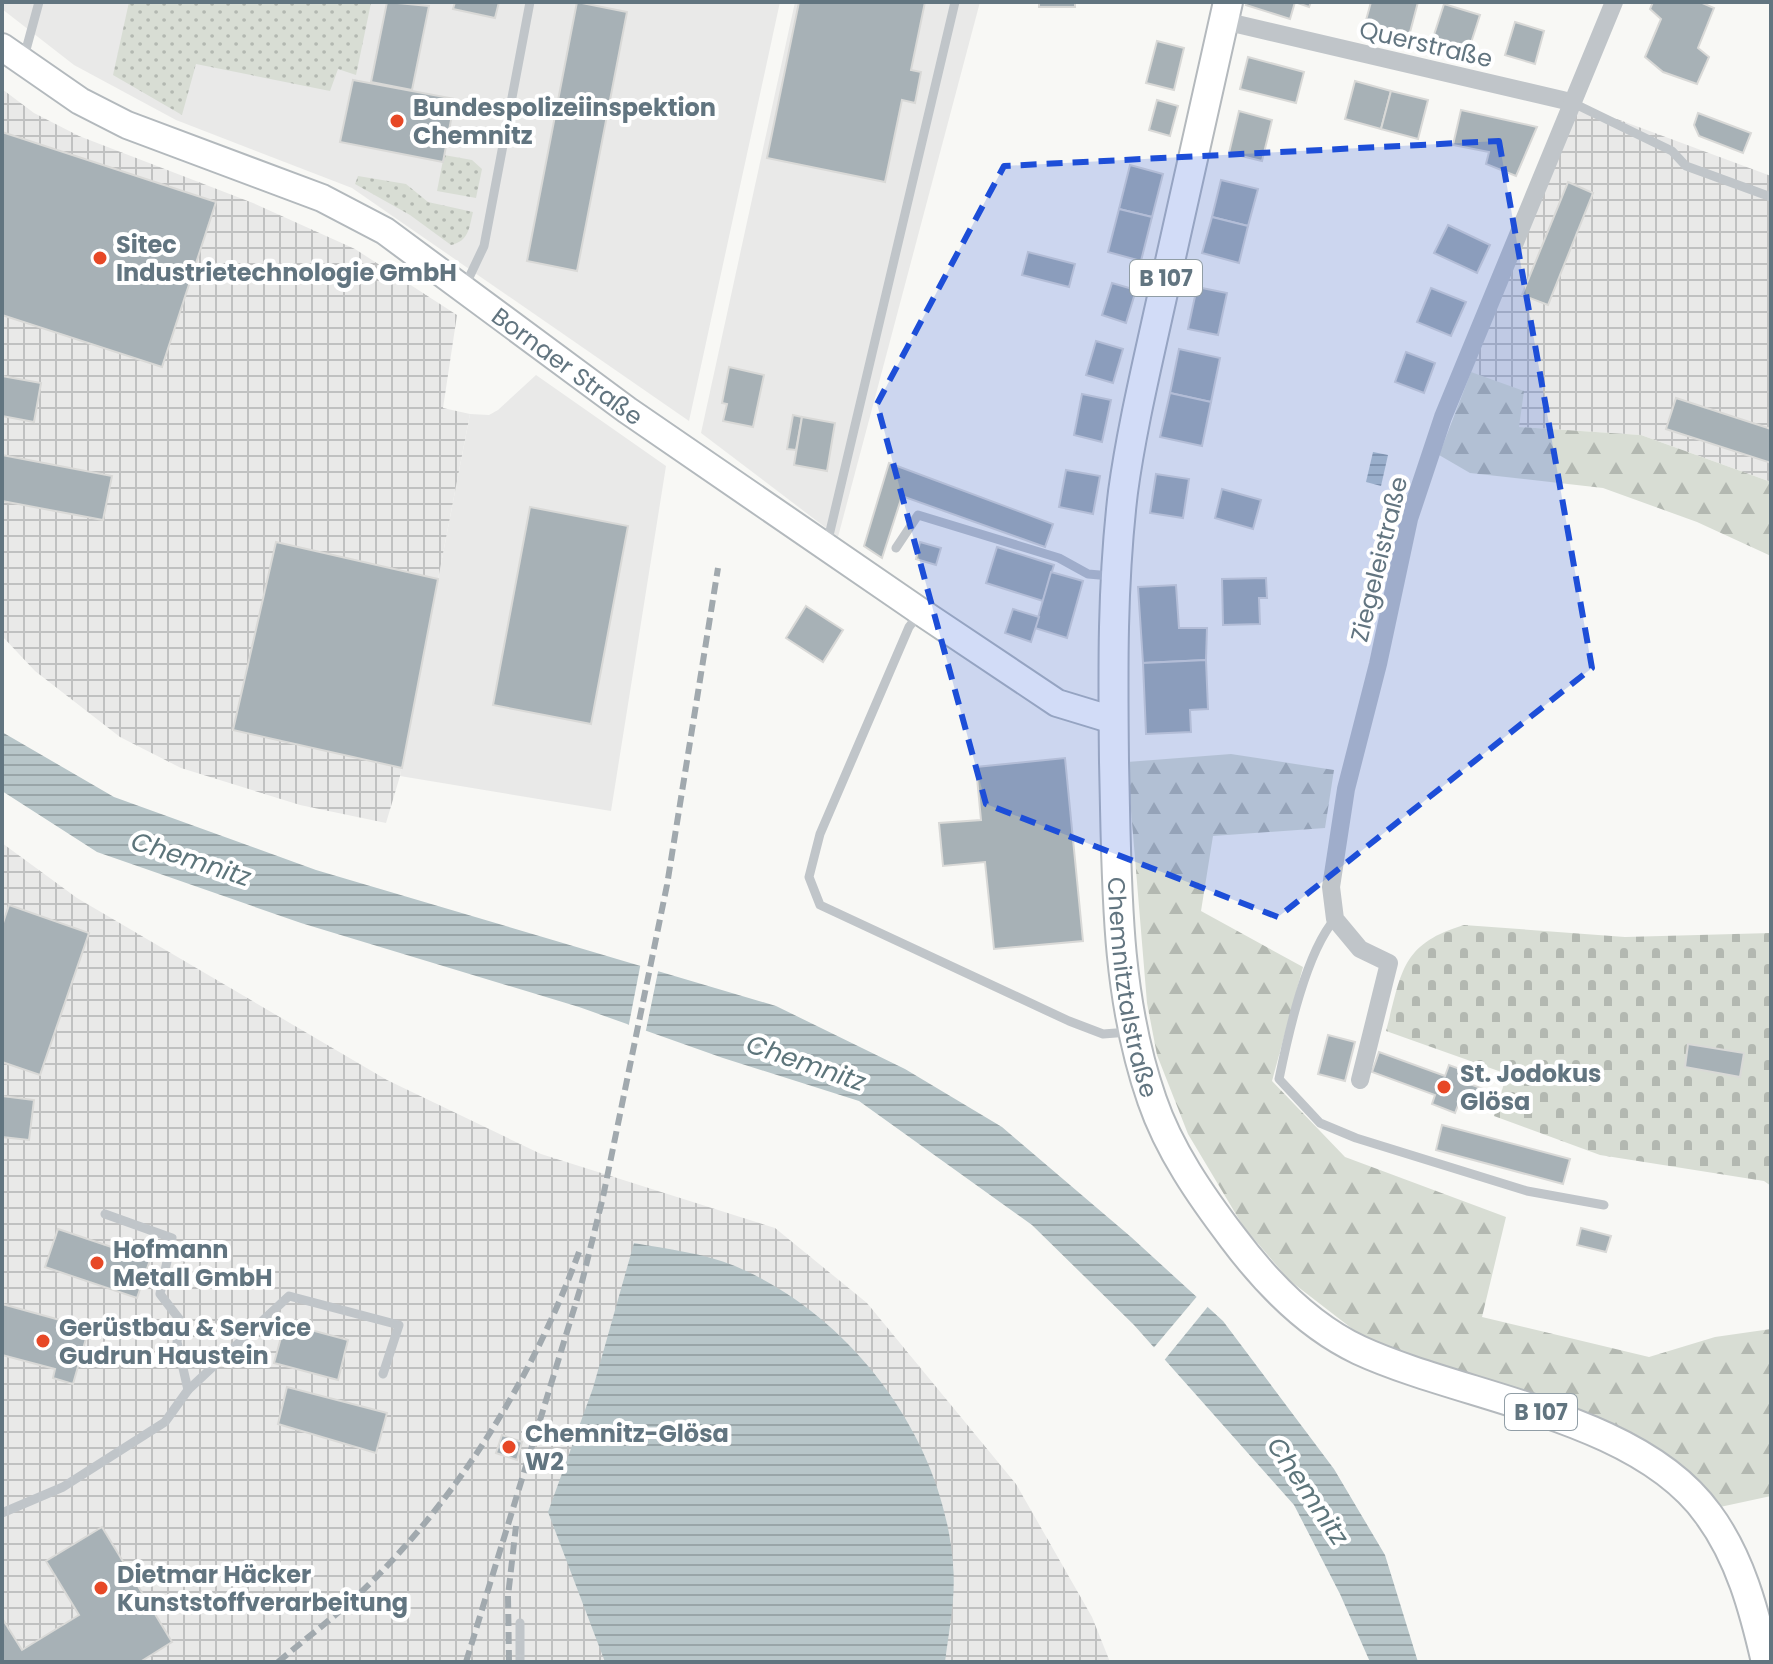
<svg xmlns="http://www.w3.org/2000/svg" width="1773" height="1664" font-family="Poppins,sans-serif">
<defs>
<pattern id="industrial-grid" width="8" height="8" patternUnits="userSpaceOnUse" patternTransform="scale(2)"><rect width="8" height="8" fill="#e9e9e8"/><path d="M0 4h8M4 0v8" fill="none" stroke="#c0c1c1"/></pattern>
<pattern id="grass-dots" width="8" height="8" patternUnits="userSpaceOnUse" patternTransform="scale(2)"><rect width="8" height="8" fill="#d8ddd4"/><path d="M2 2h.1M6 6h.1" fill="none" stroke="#b3b8b1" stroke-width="1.8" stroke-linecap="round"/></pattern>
<pattern id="forest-firs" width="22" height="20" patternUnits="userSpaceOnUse" patternTransform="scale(2)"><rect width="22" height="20" fill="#d8ddd4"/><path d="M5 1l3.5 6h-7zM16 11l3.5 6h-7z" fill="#b3b8b1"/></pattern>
<pattern id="cemetery-stones" width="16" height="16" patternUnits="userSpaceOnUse" patternTransform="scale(2)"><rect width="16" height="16" fill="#d8ddd4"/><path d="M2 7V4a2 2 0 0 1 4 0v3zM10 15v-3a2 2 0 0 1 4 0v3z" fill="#b3b8b1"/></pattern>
<pattern id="water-rules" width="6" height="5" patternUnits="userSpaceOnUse" patternTransform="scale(2)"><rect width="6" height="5" fill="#b8c6c9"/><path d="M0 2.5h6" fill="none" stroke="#99a5a8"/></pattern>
</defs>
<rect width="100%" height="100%" fill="#f8f8f5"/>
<!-- built -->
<g fill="#e9e9e8">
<polygon points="2,2 780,2 689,421 352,188 176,120 74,65 2,9"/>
<polygon points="795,2 980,2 838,537 701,433"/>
<polygon points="536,375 666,466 611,811 400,776 470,414 489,415 498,410"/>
</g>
<!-- industrial -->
<g fill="url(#industrial-grid)">
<polygon points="2,89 34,113 79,136 253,203 355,249 457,315 443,408 470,414 400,776 386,823 300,805 181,768 120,737 35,671 2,636"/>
<polygon points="1571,102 1771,176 1771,482 1641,435 1519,427 1471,372"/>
<polygon points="2,843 77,898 387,1080 541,1154 775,1228 867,1303 1016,1484 1092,1617 1110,1662 2,1662"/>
</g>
<!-- grass -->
<g fill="url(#grass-dots)">
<polygon points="129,2 365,2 371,3 356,75 338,69 330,91 196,64 182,115 113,75"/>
<polygon points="444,155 472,160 482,169 476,198 437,191"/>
<path d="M358 176 406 184 428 202 473 212C469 228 469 241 451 245L410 215 355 184Z"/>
</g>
<!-- forest -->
<g fill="url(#forest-firs)">
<polygon points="1471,372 1524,391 1519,427 1641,435 1771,482 1771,556 1697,522 1603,488 1470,473 1439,455"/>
<polygon points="1231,754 1334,770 1325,828 1213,836 1201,911 1303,967 1272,1081 1345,1157 1506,1217 1482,1317 1649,1357 1715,1337 1771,1329 1771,1496 1720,1507 1689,1479 1359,1334 1289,1280 1243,1226 1188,1134 1157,1055 1147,1003 1127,762"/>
</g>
<!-- cemetery -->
<path fill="url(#cemetery-stones)" d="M1464 925 1625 937 1771 933V1186L1764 1181 1600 1155 1494 1116 1507 1074 1386 1031C1402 973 1400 944 1464 925Z"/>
<!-- water -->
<g fill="url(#water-rules)">
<polygon points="1373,452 1388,455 1381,486 1366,482"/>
<polygon points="2,732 114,797 316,870 776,1006 905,1069 1002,1127 1131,1237 1223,1321 1334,1469 1385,1555 1418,1662 1370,1662 1340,1594 1294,1505 1134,1325 1032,1225 859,1101 723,1058 579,1007 301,923 97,852 2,791"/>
<path d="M634 1243C667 1249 703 1253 735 1266 851 1315 944 1438 953 1565 956 1597 949 1630 945 1662H605L548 1512 593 1388Z"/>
</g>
<!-- pier -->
<g fill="#f8f8f5">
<polygon points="641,962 659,967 645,1035 628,1029"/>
<polygon points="1199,1294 1210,1304 1162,1363 1151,1351"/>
</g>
<!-- building -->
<g fill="#a7b1b6" stroke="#d9d9d7" stroke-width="2">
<polygon points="387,2 429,6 412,90 371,82"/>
<polygon points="455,2 499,2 495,18 453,9"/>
<polygon points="577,2 627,12 577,271 527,261"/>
<polygon points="799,2 925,2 911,70 921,72 915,103 902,100 885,182 767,158"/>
<rect x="1039" y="2" width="36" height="5"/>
<polygon points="1247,2 1311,2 1309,7 1295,2 1290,19 1246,5"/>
<polygon points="1371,2 1418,2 1409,36 1365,24"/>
<polygon points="1653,2 1700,2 1714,8 1698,48 1709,57 1697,84 1663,72 1645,57 1661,19 1650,9"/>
<polygon points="1444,4 1480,15 1469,49 1433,38"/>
<polygon points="1515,22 1544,31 1535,64 1505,55"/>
<polygon points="1157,41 1184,48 1174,90 1146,83"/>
<polygon points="1248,57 1304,72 1296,103 1240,89"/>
<polygon points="353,80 455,99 443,162 340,142"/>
<polygon points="1355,81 1391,91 1381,129 1345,119"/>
<polygon points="1391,91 1428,100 1418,139 1381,129"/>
<polygon points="1157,100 1178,106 1170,136 1149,130"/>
<polygon points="1461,110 1537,127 1516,176 1486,164 1489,152 1453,145"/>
<polygon points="1239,111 1272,120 1262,161 1229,153"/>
<polygon points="1698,113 1751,133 1743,153 1699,136 1694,125"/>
<polygon points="2,132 216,202 162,367 2,315"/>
<polygon points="1130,165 1163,174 1152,217 1119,209"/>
<polygon points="1221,180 1258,189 1248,226 1212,217"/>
<polygon points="1568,182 1593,193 1548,305 1522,295"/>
<polygon points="1119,209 1152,217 1141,261 1108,252"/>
<polygon points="1212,217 1248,226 1239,263 1202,253"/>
<polygon points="1448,225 1490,245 1477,273 1434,253"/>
<polygon points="1028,252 1075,264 1069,287 1022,275"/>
<polygon points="1112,283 1136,290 1126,323 1102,315"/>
<polygon points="1197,287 1227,293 1218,335 1188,329"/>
<polygon points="1431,288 1466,302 1451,336 1417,322"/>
<polygon points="1096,341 1123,349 1113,383 1086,375"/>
<polygon points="1179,349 1220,358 1211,402 1170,393"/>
<polygon points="1406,352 1435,363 1424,393 1395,382"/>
<polygon points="729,367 764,375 753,427 723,421 727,404 722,403"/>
<polygon points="2,376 41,383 34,422 2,416"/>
<polygon points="1170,393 1211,402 1202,446 1160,437"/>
<polygon points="1082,394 1111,400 1102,442 1074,435"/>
<polygon points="1676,398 1771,429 1771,463 1666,429"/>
<polygon points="793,415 802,417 796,450 787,449"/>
<polygon points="802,417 835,423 827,471 794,465"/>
<polygon points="2,455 112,476 103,520 2,501"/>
<polygon points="889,463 1053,524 1045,547 902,496 882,558 864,546"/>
<polygon points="1066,470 1100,476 1093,514 1059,507"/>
<polygon points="1156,474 1189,479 1183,518 1150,513"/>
<polygon points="1222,489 1261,500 1253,529 1215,518"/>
<polygon points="530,507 628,526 591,724 493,705"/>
<polygon points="276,542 438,579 402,768 233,730"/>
<polygon points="920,542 941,548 936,565 916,559"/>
<polygon points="997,547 1054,565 1043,601 986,583"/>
<polygon points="1051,572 1083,581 1067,638 1035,628"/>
<polygon points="1266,578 1267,598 1259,598 1260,624 1223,625 1222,579"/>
<polygon points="1176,585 1179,628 1207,628 1206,660 1143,663 1138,587"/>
<polygon points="806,606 843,630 823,662 786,638"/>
<polygon points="1013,609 1039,617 1031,642 1005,633"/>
<polygon points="1206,660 1208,709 1190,710 1191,732 1146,734 1143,663"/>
<polygon points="1065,758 1083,941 994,949 985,862 943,866 939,823 981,820 976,767"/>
<polygon points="9,905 89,933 40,1075 2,1062 2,926"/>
<polygon points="1328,1035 1355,1042 1345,1081 1318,1074"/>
<polygon points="1688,1044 1744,1053 1740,1077 1685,1067"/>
<polygon points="1379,1052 1445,1076 1449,1065 1468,1072 1464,1082 1489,1091 1483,1108 1460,1100 1455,1113 1432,1104 1435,1095 1372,1072"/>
<polygon points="2,1096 34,1100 29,1140 2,1137"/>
<polygon points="1442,1125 1570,1159 1563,1184 1436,1150"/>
<polygon points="1581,1228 1611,1236 1606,1252 1577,1245"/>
<polygon points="58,1229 150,1260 137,1298 45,1267"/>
<polygon points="2,1304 89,1328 73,1384 53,1378 55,1369 2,1355"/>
<polygon points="285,1323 348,1340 338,1380 274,1363"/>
<polygon points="287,1387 387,1413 376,1453 278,1424"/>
<polygon points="502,1435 522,1442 517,1460 496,1453"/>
<polygon points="102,1527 172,1642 140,1662 2,1662 2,1618 22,1650 79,1615 46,1561"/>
</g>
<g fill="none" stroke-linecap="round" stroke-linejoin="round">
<defs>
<g id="secondary">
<path id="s1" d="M2 47 80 101 127 125 322 198 385 231 627 410 921 612 1057 703 1113 720"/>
</g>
<g id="primary">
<path id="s2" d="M1228 2C1205 107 1181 211 1158 315 1145 374 1131 433 1123 492 1112 583 1113 672 1114 762 1117 876 1114 991 1152 1100 1169 1150 1201 1196 1233 1238 1266 1282 1308 1326 1359 1350 1463 1398 1638 1416 1708 1514 1740 1557 1754 1610 1766 1662"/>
</g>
</defs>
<!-- secondary casing -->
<use href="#secondary" stroke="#b3b9bd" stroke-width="30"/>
<!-- primary casing -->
<use href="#primary" stroke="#b4b9bd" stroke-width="32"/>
<!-- service -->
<g stroke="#c0c5c9" stroke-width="9">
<polyline points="24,57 39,2"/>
<polyline points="1571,102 1672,151 1686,166 1771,197"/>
<polyline points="465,286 484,246 530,2"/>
<polyline points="827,544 955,2"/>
<polyline points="896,548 918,515 1059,558 1088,574 1111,576"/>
<polyline points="919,614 909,627 820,834 809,877 820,905 1069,1021 1103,1034 1129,1032"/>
<path d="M1335 919C1306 952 1288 1035 1279 1079L1320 1123 1356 1138 1527 1191 1604 1205"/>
<polyline points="105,1214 172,1238 160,1294 180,1320 177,1342 188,1390"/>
<polyline points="2,1513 63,1487 165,1422 188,1390 289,1296 399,1325 383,1374"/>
<polyline points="520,1623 520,1662"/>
</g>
<!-- minor -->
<g stroke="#c0c5c9" stroke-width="18">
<polyline points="1224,21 1571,102"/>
<polyline points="1360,1080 1389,963 1360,949 1335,919 1331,887 1346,789 1378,664 1409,519 1443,417 1614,2"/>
</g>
<!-- secondary -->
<use href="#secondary" stroke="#fff" stroke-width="26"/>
<!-- primary -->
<use href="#primary" stroke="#fff" stroke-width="28"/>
<!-- rail -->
<g stroke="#a1a9ae" stroke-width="6" stroke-dasharray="12 6" stroke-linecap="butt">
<path d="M278 1662C304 1640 332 1619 357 1596 456 1502 532 1380 579 1252"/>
<polyline points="466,1662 581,1286 603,1197 667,885 718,568"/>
<polyline points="509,1662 508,1596 516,1526"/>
</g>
</g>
<!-- marked area -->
<path fill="#1d4ed8" fill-opacity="0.2" stroke="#1d4ed8" stroke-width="6" stroke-dasharray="16 10" stroke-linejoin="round" d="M1499 141 1592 668 1278 917 986 804 877 404 1004 166Z"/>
<!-- markers -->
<g fill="#e74826" stroke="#fff" stroke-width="3">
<circle cx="397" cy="121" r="8"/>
<circle cx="100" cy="258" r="8"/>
<circle cx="1444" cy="1087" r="8"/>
<circle cx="97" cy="1263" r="8"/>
<circle cx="43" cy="1341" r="8"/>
<circle cx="509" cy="1447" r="8"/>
<circle cx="101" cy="1588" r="8"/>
</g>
<g text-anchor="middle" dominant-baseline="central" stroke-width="8" stroke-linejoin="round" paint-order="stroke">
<!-- shield labels -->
<g fill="#fff" stroke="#919ea6" stroke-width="2">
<rect x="1130" y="260" width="72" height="36" rx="6"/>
<rect x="1505" y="1394" width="72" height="36" rx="6"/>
</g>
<g font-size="22" font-weight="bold" fill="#627580">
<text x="1166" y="278">B 107</text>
<text x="1541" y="1412">B 107</text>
</g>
<!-- street labels -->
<g font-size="24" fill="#627580" stroke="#fff">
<text transform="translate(1426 44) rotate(13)">Querstraße</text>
<text stroke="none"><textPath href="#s1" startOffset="654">Bornaer Straße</textPath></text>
<text transform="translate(1379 559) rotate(-76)">Ziegeleistraße</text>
<text stroke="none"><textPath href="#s2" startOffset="998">Chemnitztalstraße</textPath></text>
</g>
<!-- poi labels -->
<g font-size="24" font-weight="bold" fill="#627580" stroke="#fff" text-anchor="start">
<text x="413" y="107">Bundespolizeiinspektion<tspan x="413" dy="28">Chemnitz</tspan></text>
<text x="116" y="244">Sitec<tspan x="116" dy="28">Industrietechnologie GmbH</tspan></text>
<text x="1460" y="1073">St. Jodokus<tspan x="1460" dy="28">Glösa</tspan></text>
<text x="113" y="1249">Hofmann<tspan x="113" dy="28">Metall GmbH</tspan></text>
<text x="59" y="1327">Gerüstbau &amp; Service<tspan x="59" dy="28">Gudrun Haustein</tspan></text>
<text x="525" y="1433">Chemnitz-Glösa<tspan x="525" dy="28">W2</tspan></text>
<text x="117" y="1574">Dietmar Häcker<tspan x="117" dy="28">Kunststoffverarbeitung</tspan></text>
</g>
<!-- water labels -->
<g font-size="26" font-style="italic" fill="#5d757b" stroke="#fff">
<text transform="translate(191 859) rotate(18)">Chemnitz</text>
<text transform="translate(806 1063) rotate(19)">Chemnitz</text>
<text transform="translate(1308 1491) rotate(56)">Chemnitz</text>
</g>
</g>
<!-- border -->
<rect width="1773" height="1664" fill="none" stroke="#627580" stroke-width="8"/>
</svg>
